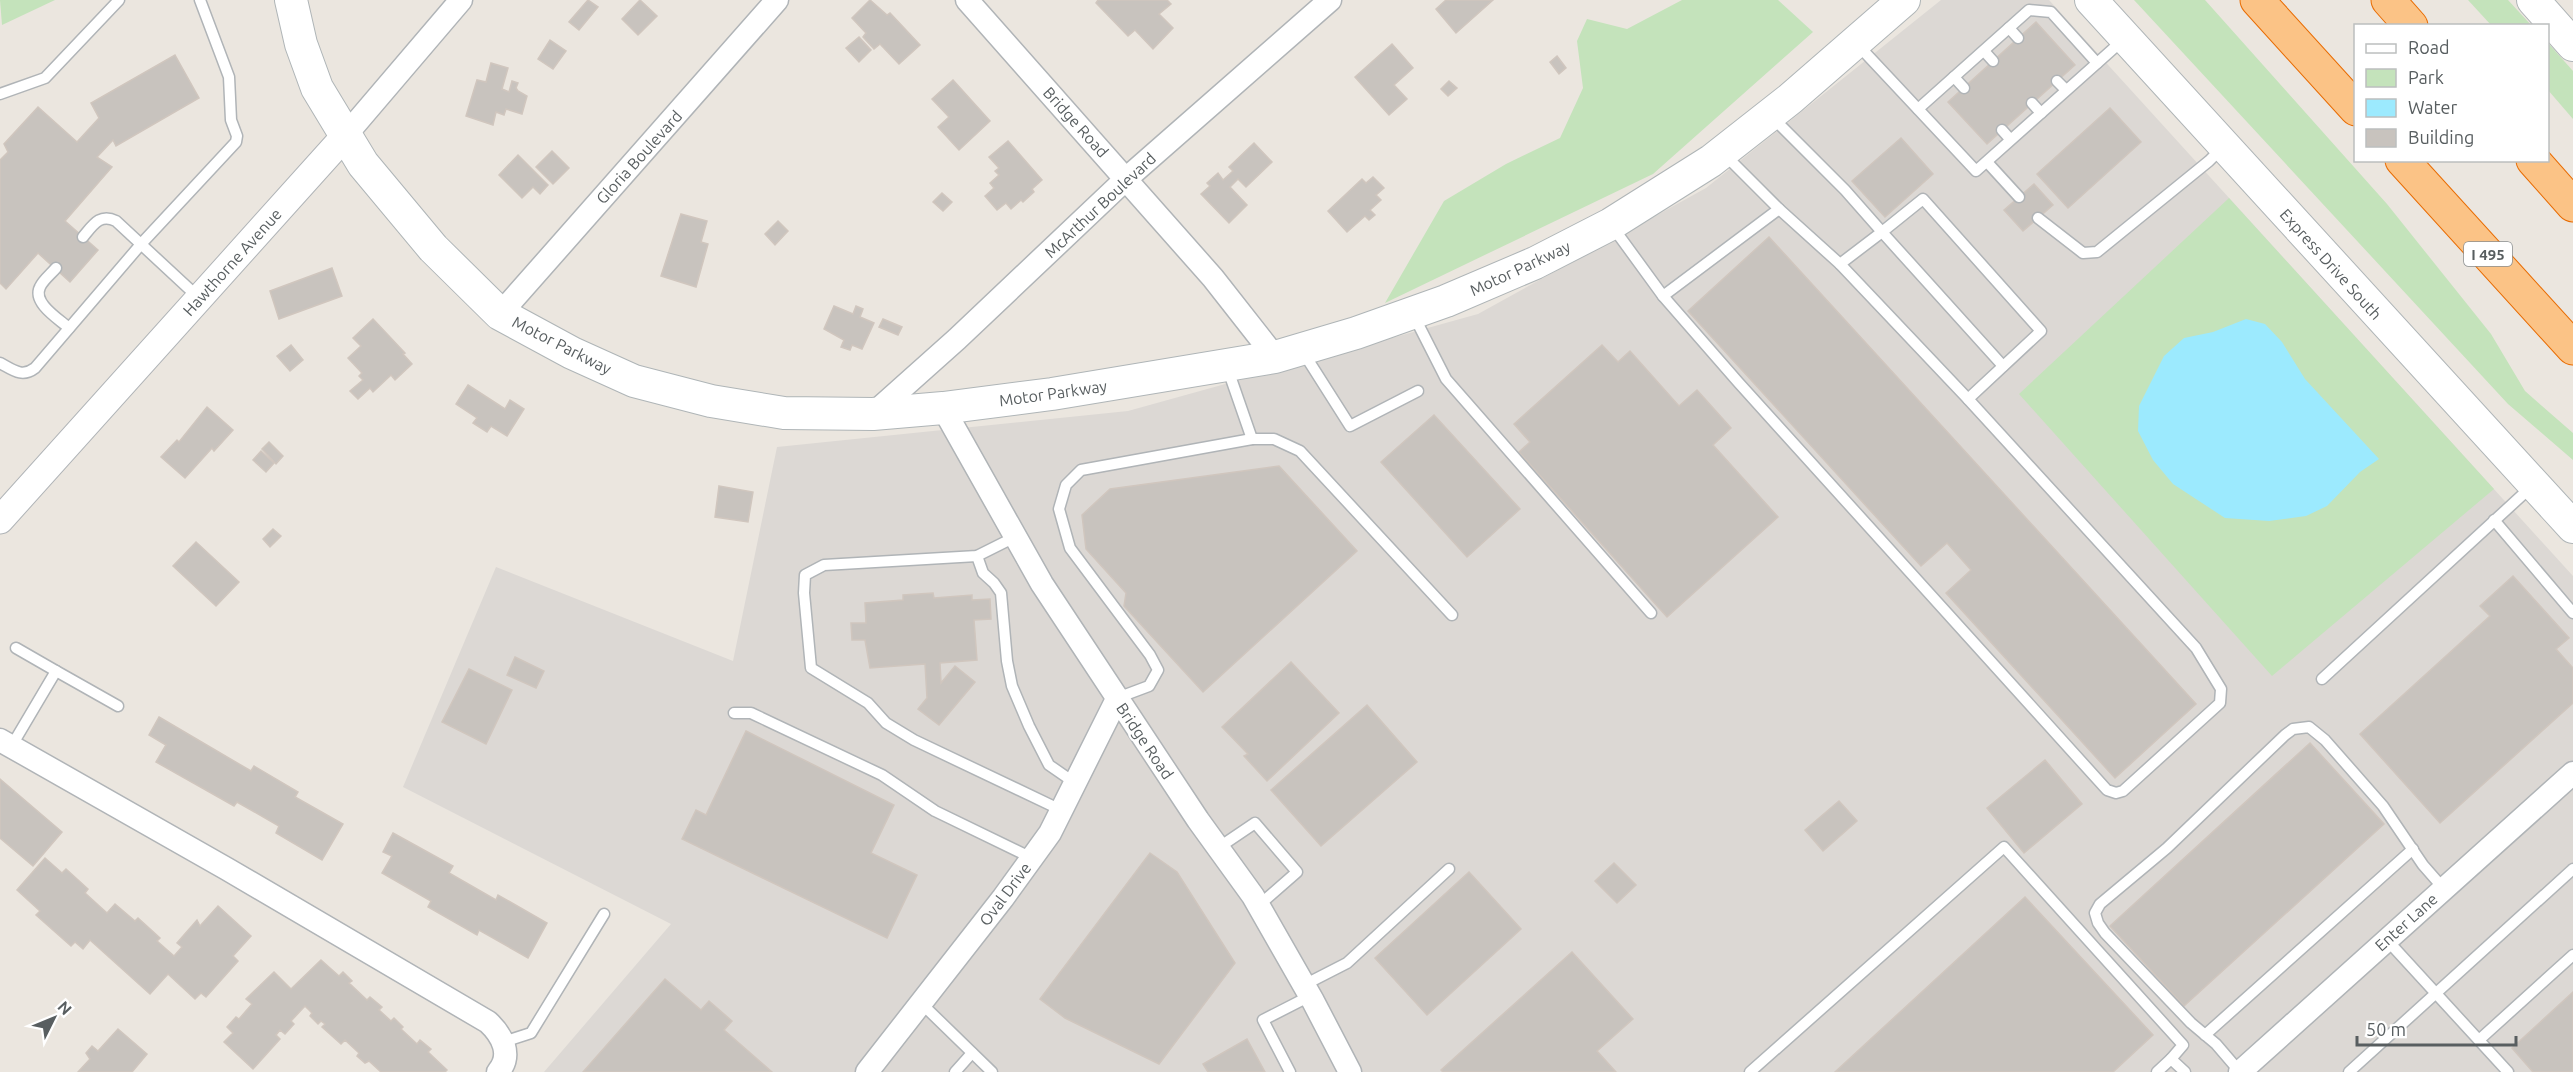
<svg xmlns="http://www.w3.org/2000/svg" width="2573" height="1072" font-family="Ubuntu,sans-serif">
<rect width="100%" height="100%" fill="#ebe6df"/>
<!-- industrial -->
<polygon fill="#dcd8d4" points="1941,0 2049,0 2573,576 2573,1072 544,1072 671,924 403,787 496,567 733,661 777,447 1128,411 1478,314 1706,188"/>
<!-- green -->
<g fill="#c4e3bb">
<polygon points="0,0 55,0 2,25"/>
<polygon points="1682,0 1778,0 1813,32 1653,174 1385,303 1444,201 1506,164 1560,138 1583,88 1577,41 1587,19 1627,29"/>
<polygon points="2134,0 2205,0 2387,204 2491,334 2525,391 2573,433 2573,460 2508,404"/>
<polygon points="2468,0 2508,0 2531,25 2491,25"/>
<polygon points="2548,43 2573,71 2573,119 2548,90"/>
<polygon points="2229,198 2494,489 2272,676 2019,394"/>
</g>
<!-- water -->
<polygon fill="#9ceafe" points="2246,319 2265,324 2282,342 2305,379 2379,459 2360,472 2327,506 2306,516 2269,521 2225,518 2173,484 2153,460 2138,431 2139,406 2164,356 2184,338 2213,332"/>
<!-- building -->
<g fill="#c8c3be" stroke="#d0c6be" stroke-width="1.5">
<polygon points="588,0 598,7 579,30 569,22"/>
<polygon points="640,0 657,16 638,35 622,19"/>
<polygon points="870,0 887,15 890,13 920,45 899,64 880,44 874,49 863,37 866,33 852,18"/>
<polygon points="1098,0 1167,0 1171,4 1159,14 1173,28 1153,49 1135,30 1128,36 1096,3"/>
<polygon points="1446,0 1493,0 1456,33 1436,9"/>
<polygon points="2036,22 2075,65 1987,144 1948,102"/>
<polygon points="859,37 871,50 859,62 846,48"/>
<polygon points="550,40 566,51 553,69 538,59"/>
<polygon points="1392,44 1413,68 1394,85 1407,99 1389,115 1355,77"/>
<polygon points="175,55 199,98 116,146 113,140 97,157 112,167 65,221 98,250 70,282 38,253 6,289 0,283 0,160 8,152 4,144 38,107 77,142 99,118 91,103"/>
<polygon points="1557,56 1566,68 1559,74 1550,62"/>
<polygon points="491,63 508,68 502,89 509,92 512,81 518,83 516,88 518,91 527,96 522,114 506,109 504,115 496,112 493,125 466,116 477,80 486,82"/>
<polygon points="953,80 990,121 959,150 938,127 949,117 932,99"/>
<polygon points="1449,81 1457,88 1448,96 1441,89"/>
<polygon points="2110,108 2141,142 2068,208 2037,174"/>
<polygon points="1901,138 1933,174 1885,217 1852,181"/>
<polygon points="1008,141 1042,180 1032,189 1034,192 1023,202 1021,200 1011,209 1006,203 997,210 985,196 994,188 990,183 999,175 995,171 999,168 989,157"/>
<polygon points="1254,143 1272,162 1246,187 1238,179 1230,187 1247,205 1229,223 1201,194 1210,186 1207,183 1218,173 1223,180 1233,171 1229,167"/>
<polygon points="552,151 569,168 553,184 536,167"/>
<polygon points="518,155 548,185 540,194 533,187 522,198 499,175"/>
<polygon points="1373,177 1384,188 1376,195 1381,200 1370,210 1375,215 1369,220 1365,216 1347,232 1328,211 1362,179 1366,183"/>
<polygon points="2034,184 2053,205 2023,231 2004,210"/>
<polygon points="942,193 952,202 943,211 933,202"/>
<polygon points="681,214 707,221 701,242 708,244 696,287 661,276"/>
<polygon points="778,221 788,231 775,245 765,234"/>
<polygon points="1769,237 2196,704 2115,778 1946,593 1971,570 1947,543 1921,566 1688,311"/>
<polygon points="332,268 342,296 279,319 270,291"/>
<polygon points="834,306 853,314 856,306 863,309 860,317 874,323 862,349 852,345 850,350 841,347 844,340 824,329"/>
<polygon points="373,319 405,353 403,354 412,364 395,380 391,375 373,392 370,388 358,399 350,391 363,380 359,376 362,373 348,358 361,346 353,338"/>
<polygon points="883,319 902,327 898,335 879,327"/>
<polygon points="291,345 303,360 290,371 277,356"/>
<polygon points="1602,345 1618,362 1630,351 1679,406 1697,390 1731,428 1713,445 1778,517 1667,617 1519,452 1530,442 1514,424"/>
<polygon points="468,385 505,409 510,400 524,409 507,436 491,426 487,432 473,423 477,418 456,404"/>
<polygon points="207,407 233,430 214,451 212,448 185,478 161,457 177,440 179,442"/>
<polygon points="1434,415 1520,509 1467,557 1381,462"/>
<polygon points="269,442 283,456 276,464 262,449"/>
<polygon points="261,451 274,463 266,472 253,460"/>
<polygon points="1279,466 1357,551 1203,692 1124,606 1126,593 1086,549 1082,515 1110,489"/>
<polygon points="719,486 753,492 748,522 715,517"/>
<polygon points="273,529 281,536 270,547 263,539"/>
<polygon points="196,542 239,582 216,606 173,566"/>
<polygon points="2513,576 2569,638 2556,649 2573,668 2573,703 2440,823 2360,734 2490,616 2480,606"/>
<polygon points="933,593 934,598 972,595 972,600 990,599 991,619 974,620 977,660 940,663 941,683 955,666 975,682 939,725 918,709 927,698 925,664 870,668 865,640 852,640 851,623 866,623 865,603 903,600 903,595"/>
<polygon points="515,657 544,671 536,688 507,675"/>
<polygon points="1291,662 1339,713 1267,781 1244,756 1248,754 1222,727"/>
<polygon points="469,669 512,690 486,744 442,722"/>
<polygon points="1367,705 1417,762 1321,846 1271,790"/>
<polygon points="159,717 251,771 254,766 298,792 295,797 343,824 322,860 276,833 279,826 237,802 234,806 156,762 166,745 149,735"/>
<polygon points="746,731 894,805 871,853 917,875 887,938 682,839 696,810 706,815"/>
<polygon points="2310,743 2384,824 2184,1006 2110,926"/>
<polygon points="2045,760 2082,804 2024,853 1987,808"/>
<polygon points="0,779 62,832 33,866 0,838"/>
<polygon points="1839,801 1857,821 1823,851 1805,830"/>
<polygon points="393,833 453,866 449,873 496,900 498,895 547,923 528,958 479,930 477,935 428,907 431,901 382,873 392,856 383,852"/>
<polygon points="1150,853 1177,872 1235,963 1159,1064 1065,1018 1040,999"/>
<polygon points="45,858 62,873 66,869 88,889 85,893 107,913 115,904 135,921 138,918 160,938 157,941 174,956 182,947 177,943 197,920 200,926 218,906 251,936 233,956 238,961 206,997 201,993 195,999 168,974 150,994 90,940 83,949 75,942 71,946 36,915 40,911 17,890"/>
<polygon points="1614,863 1636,885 1617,903 1595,881"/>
<polygon points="1469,872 1521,929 1427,1015 1375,958"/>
<polygon points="2025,897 2153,1035 2113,1072 1835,1072"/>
<polygon points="1572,952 1633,1019 1597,1051 1616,1072 1443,1072 1441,1070"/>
<polygon points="321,960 339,976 343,972 352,981 349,983 367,1000 370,997 382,1007 379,1010 391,1021 394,1018 403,1027 401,1029 417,1044 420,1040 431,1049 428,1052 447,1070 445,1072 381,1072 369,1061 365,1063 357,1056 359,1053 345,1040 341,1044 322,1027 325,1024 321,1021 318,1024 310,1016 312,1013 305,1006 291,1021 294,1024 285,1034 280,1030 276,1035 280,1039 253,1069 224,1042 233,1033 227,1027 236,1017 239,1019 252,1004 246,999 274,972 291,989"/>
<polygon points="665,979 701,1010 709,1001 732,1021 724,1030 772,1072 583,1072"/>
<polygon points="2573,992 2573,1072 2533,1072 2512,1048"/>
<polygon points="118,1029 147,1054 132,1072 78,1072 90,1059 86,1053 92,1046 98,1051"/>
<polygon points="1247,1039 1265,1072 1208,1072 1203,1064"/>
</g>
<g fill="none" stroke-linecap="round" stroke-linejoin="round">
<defs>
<g id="service">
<polyline points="2009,28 2018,38"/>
<polyline points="1857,44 1976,171 2123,40"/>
<polyline points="1984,51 1993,61"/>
<polyline points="1954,77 1964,88"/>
<polyline points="2057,81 2066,90"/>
<polyline points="0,94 45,78 119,0"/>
<polyline points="2032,103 2041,113"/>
<polyline points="1918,109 2029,10 2051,12 2097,63"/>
<polyline points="2002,130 2010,139"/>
<polyline points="1724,154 1779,209"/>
<polyline points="1987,162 2019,197"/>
<polyline points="2038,218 2083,253 2097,252 2209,161 2222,148"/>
<polyline points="1612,226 1663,296 1738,382 2107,790 2116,793 2123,791 2220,703 2221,689 2196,648 1968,399 2041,331 1923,199 1882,232 1845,190 1772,117"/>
<path d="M83 237C93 225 100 213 116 221L199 298"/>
<polyline points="1840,264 1968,399"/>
<path d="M56 268C51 274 43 280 40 287 32 303 59 319 69 328"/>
<polyline points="1663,296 1779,209 1840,264 1882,232 2003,366"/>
<polyline points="1414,316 1446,379 1651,613"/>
<polyline points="1303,352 1350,426 1418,391"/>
<path d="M0 363C13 370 22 378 35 368L142 243 236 142 237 136 231 120 229 77 200 0"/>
<polyline points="1227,367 1252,439"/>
<polyline points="2494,520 2573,613"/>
<polyline points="1015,537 977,556 824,565 805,575 804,593 811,668 868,703 886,723 914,740 1061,810"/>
<polyline points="977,556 983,573 994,583 1001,593 1007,661 1012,686 1029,726 1049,765 1075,783"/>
<polyline points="16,648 56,671"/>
<polyline points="2322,679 2531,487"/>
<polyline points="1117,698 1149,686 1158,670 1150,655 1070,548 1059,509 1066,485 1081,470 1252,439 1274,439 1300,451 1452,615"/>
<polyline points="734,713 751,713 882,775 935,811 1032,858"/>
<polyline points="11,747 56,671 118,706"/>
<polyline points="1218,848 1255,823 1297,872 1258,906"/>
<polyline points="2387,940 2508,1072"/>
<polyline points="1304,985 1347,963 1449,869"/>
<polyline points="921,1003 992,1072"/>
<polyline points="2205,1035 2413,849"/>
<polyline points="2479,1040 2573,955"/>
<polyline points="503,1042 531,1033 604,914"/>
<polyline points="955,1072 972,1053"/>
<polyline points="1290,1072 1263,1020 1310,996"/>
<polyline points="1750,1072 2004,847 2183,1045 2171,1059 2185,1072"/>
<polyline points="2157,1072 2171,1059"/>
<polyline points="2240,1072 2216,1044 2191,1023 2105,933 2098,923 2095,913 2100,904 2167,848 2285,735 2293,729 2309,727 2325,740 2383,806 2423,865 2444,889"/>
<polyline points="2349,1072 2573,869"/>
</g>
<g id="minor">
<polyline points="967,0 1213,278 1275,357"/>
<polyline points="345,136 461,0"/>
<polyline points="500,314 777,0"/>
<polyline points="943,408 1042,584 1198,820 1253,896 1313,1001 1350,1072"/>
<polyline points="873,414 957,339 1127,178 1330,0"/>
<path d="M0 740 227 869 488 1022C502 1035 513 1055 498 1072"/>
<polyline points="867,1072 1003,898 1050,833 1117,699"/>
<polyline points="2240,1072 2573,773"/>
</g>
<polyline id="tertiary" points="0,520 345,136"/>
<g id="secondary">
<polyline points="291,0 301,44 317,88 363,164 433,248 500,314 572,353 634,381 711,401 784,413 873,414 943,408 1052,394 1275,357 1356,333 1446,301 1535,263 1611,224 1711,161 1790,99 1904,0"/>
<polyline points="2091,0 2573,527"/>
<polyline points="2533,0 2573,45"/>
</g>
<g id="motorway">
<polyline points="2257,0 2356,109"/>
<polyline points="2388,0 2411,26"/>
<polyline points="2402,160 2573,348"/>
<polyline points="2533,160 2573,205"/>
</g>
</defs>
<!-- service casing -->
<use href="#service" stroke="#b0b4b7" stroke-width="13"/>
<!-- minor casing -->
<use href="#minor" stroke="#b0b4b7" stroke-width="25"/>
<!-- tertiary casing -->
<use href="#tertiary" stroke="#b0b4b7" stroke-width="29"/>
<!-- secondary casing -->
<use href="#secondary" stroke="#afb5b7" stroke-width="34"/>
<!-- motorway casing -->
<use href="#motorway" stroke="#e86c03" stroke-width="35"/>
<!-- service -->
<use href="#service" stroke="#fff" stroke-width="10"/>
<!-- minor -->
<use href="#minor" stroke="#fff" stroke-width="22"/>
<!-- tertiary -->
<use href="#tertiary" stroke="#fff" stroke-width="27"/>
<!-- secondary -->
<use href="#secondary" stroke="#fff" stroke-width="32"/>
<!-- motorway -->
<use href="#motorway" stroke="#fbc386" stroke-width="33"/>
</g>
<g text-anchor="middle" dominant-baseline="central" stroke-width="4.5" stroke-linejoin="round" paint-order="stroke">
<!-- shield labels -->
<rect fill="#fff" stroke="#8a8e90" stroke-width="1.5" x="2464" y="242" width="48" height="24" rx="4.5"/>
<g font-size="15" font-weight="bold" fill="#585e60">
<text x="2488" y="254">I 495</text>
</g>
<!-- street labels -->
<g font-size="16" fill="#585e60" stroke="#fff">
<text transform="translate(1076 122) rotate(48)">Bridge Road</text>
<text transform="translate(639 157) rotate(-48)">Gloria Boulevard</text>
<text transform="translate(1100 205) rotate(-43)">McArthur Boulevard</text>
<text transform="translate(232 262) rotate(-48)">Hawthorne Avenue</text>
<text transform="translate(2331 264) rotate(48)">Express Drive South</text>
<text transform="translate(1520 268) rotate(-25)">Motor Parkway</text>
<text transform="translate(562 345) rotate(27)">Motor Parkway</text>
<text transform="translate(1053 393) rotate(-8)">Motor Parkway</text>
<text transform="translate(1145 741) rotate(56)">Bridge Road</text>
<text transform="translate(1005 894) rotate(-53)">Oval Drive</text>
<text transform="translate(2406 922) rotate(-42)">Enter Lane</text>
</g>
</g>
<!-- legend -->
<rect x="2354" y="24" width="195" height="138" fill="#ffffff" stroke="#bcbfbf" stroke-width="1.5"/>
<rect x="2366" y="44" width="30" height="9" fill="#ffffff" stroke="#bcbfbf" stroke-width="1.5"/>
<text x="2408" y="54" font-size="18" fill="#585e60">Road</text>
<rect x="2366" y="69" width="30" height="18" fill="#c4e3bb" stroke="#bcbfbf" stroke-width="1.5"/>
<text x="2408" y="84" font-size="18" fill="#585e60">Park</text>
<rect x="2366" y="99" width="30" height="18" fill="#9ceafe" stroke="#bcbfbf" stroke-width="1.5"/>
<text x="2408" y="114" font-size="18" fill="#585e60">Water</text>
<rect x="2366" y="129" width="30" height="18" fill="#c8c3be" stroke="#bcbfbf" stroke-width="1.5"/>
<text x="2408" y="144" font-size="18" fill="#585e60">Building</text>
<!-- north arrow -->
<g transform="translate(54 1018) rotate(47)" stroke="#ffffff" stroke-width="4.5" paint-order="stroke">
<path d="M0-4.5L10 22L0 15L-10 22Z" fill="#585e60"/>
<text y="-9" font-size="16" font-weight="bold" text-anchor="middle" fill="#585e60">N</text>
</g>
<!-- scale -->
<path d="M2357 1036v9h159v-9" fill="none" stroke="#585e60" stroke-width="3"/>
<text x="2366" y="1036" font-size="18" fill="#585e60" stroke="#ffffff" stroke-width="4.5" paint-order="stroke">50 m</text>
</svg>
